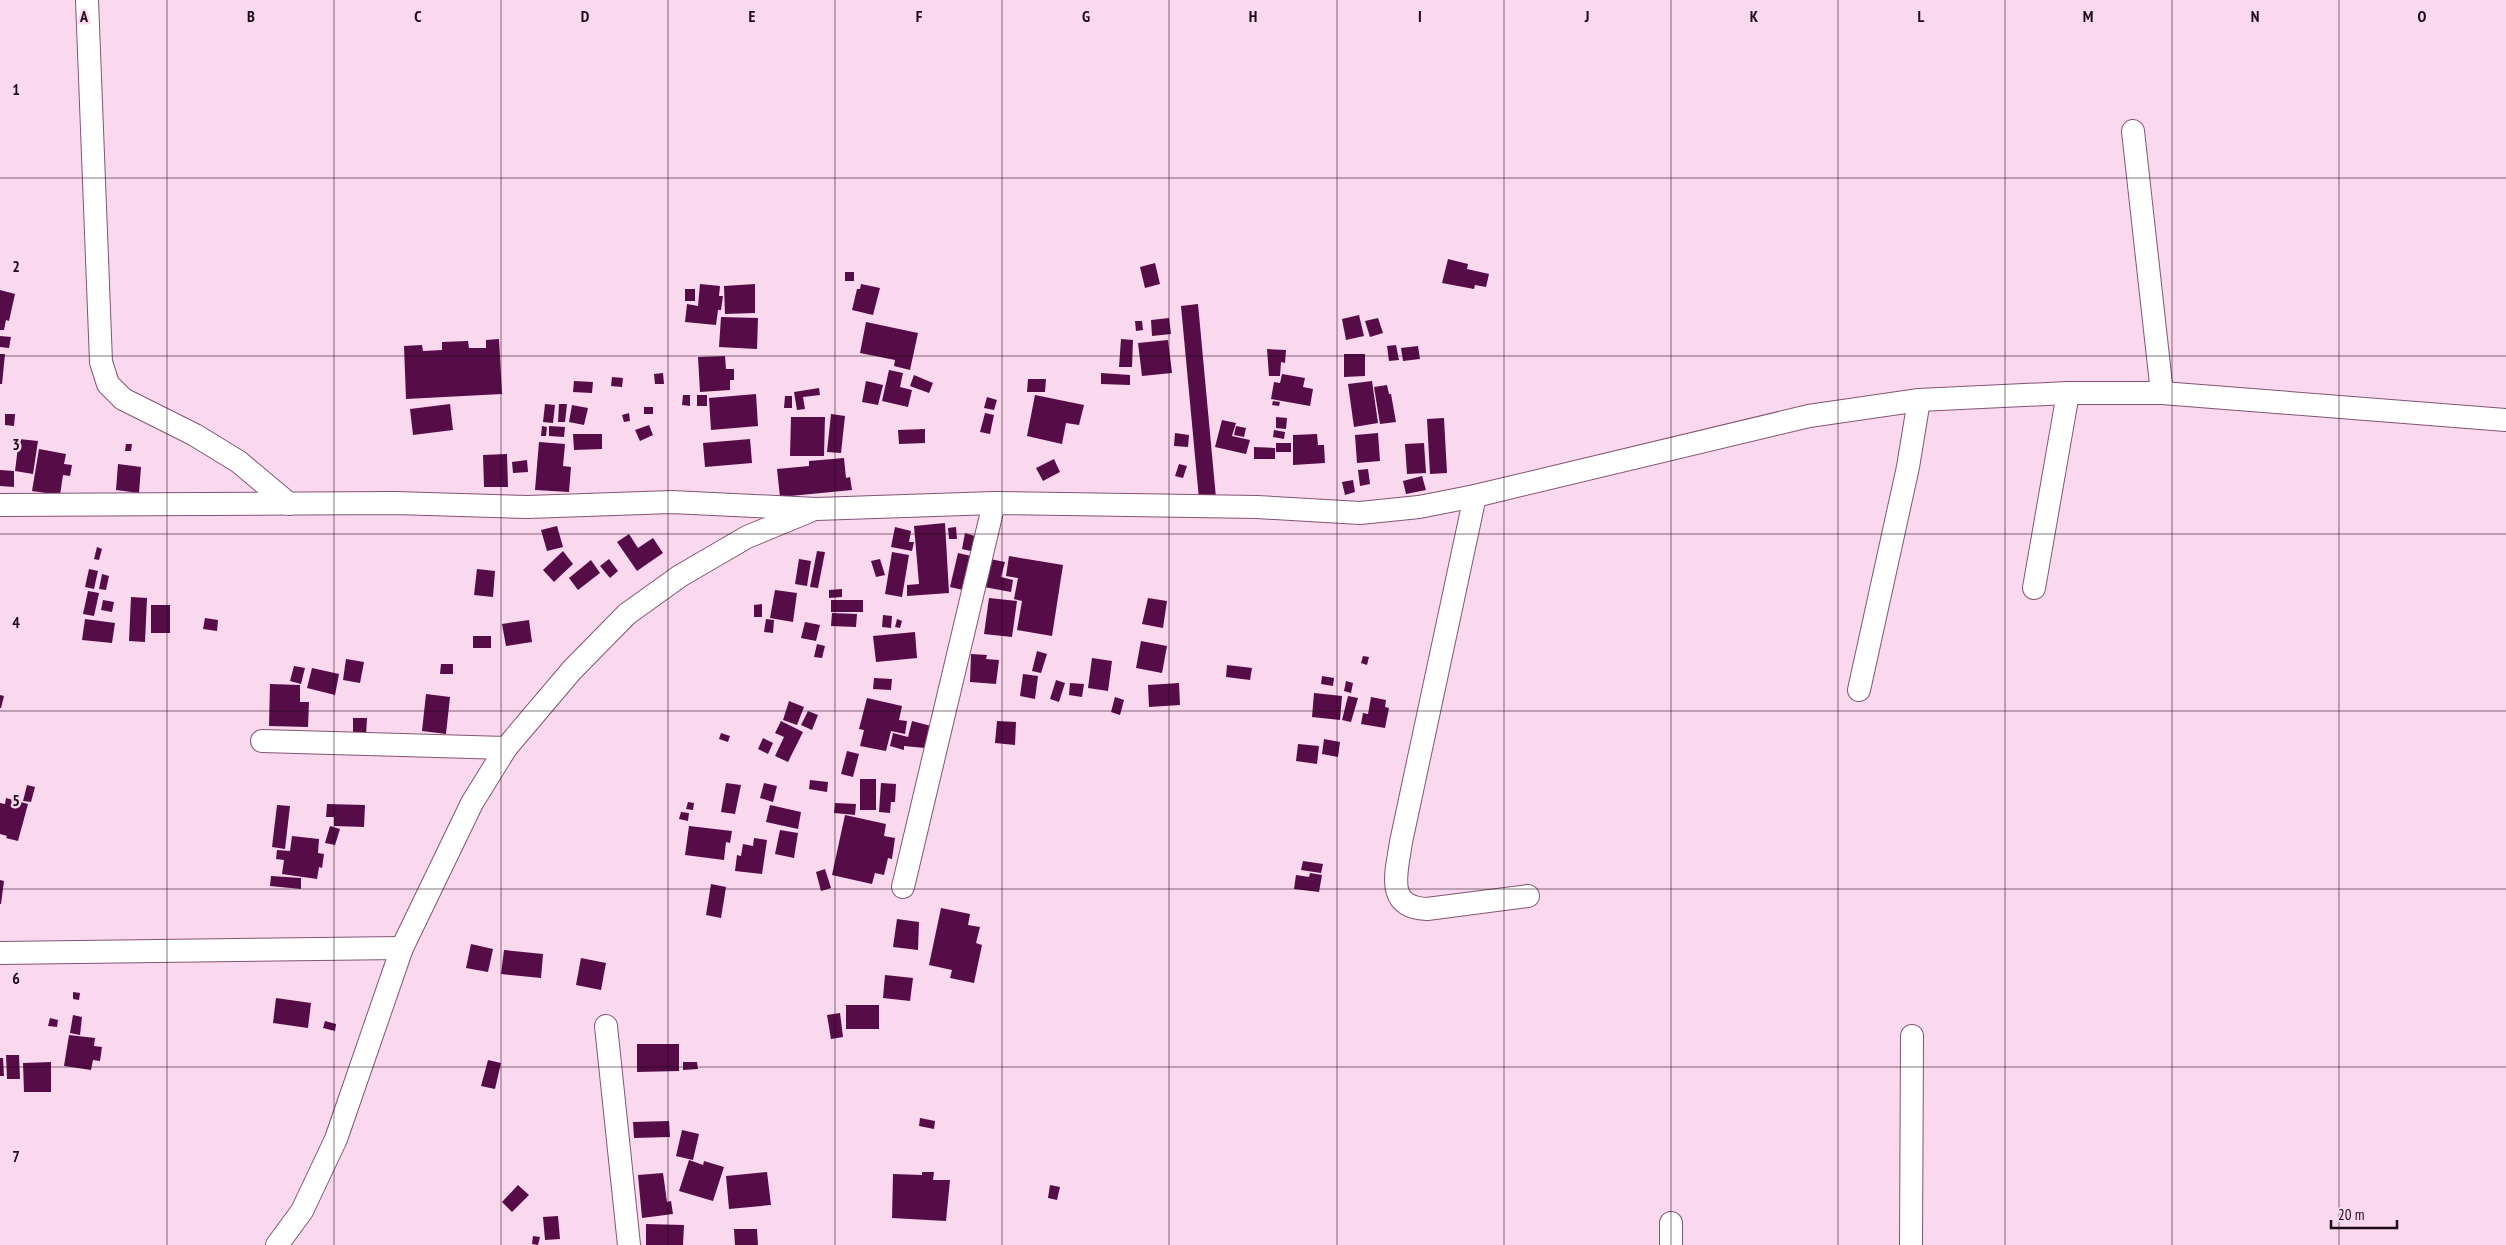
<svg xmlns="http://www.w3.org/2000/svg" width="2506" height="1245" font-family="'PT Sans Narrow',sans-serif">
<rect width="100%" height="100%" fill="#fad8ee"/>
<!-- building -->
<g fill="#560c46">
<polygon points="1448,259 1468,264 1467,269 1489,274 1486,287 1475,285 1474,289 1442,283"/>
<polygon points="1155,263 1160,284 1145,288 1140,267"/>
<rect x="845" y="272" width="9" height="9"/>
<polygon points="700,284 720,286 719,296 723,296 721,310 718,310 716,325 685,322 687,304 698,306"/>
<polygon points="755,284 755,313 725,314 724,286"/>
<polygon points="861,284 880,288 873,315 852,310 857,289 860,289"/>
<rect x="685" y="289" width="10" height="12"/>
<polygon points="0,290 15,294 9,321 6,320 4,330 0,330"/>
<polygon points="1198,304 1216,498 1199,499 1181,306"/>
<polygon points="1359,315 1364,336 1346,340 1342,319"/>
<polygon points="721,317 758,318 757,349 719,347"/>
<polygon points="1169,318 1171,334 1152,336 1151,320"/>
<polygon points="1378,318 1383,333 1370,337 1365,321"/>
<polygon points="1135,321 1142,321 1143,330 1136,331"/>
<polygon points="866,322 918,333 910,370 894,366 895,360 860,353"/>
<polygon points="0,336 11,337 9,348 0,347"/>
<polygon points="499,339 502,394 406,399 404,346 422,345 423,351 442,350 442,342 468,341 469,348 486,348 486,340"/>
<polygon points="1121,339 1133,340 1132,367 1119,367"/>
<polygon points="1168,340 1172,373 1142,376 1138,343"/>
<polygon points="1396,345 1399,360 1389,361 1387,346"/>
<polygon points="1418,346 1420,359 1403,361 1401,348"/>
<polygon points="1267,349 1286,350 1285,363 1281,362 1280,376 1269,376"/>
<polygon points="0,354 5,354 2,384 0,384"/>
<polygon points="1344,354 1365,354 1365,376 1344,377"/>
<polygon points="725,356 726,369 734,369 734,380 730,380 730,390 700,392 698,357"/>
<polygon points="889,370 903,373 900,387 912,390 908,407 882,401"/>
<polygon points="663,373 664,384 655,384 654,374"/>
<polygon points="1101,373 1130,375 1130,385 1101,384"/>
<polygon points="1282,374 1305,378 1303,387 1313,389 1310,406 1271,399 1274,382 1280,383"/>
<polygon points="914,375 933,383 929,393 910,386"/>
<polygon points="612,377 623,378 622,387 611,386"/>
<polygon points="1028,379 1046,379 1045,392 1027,392"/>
<polygon points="574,381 593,382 592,393 573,392"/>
<polygon points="866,381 883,385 878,405 862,402"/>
<polygon points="1372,381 1378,423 1354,427 1348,384"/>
<polygon points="1387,385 1389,394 1391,394 1396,422 1380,424 1374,387"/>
<polygon points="819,388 820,395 803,397 805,409 797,410 794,392"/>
<polygon points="756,394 758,426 711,430 709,398"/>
<polygon points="683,395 690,395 690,406 682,405"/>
<rect x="697" y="395" width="10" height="11"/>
<polygon points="1035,395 1084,405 1079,425 1066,423 1062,444 1027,436"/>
<polygon points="785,396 792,396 792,408 784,408"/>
<polygon points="987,397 997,400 994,410 984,408"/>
<polygon points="1273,401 1280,402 1279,406 1272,405"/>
<polygon points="450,404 453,430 413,435 410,409"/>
<polygon points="545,404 555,405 553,423 543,422"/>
<polygon points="559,404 567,404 565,422 558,422"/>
<polygon points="572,405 588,408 584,425 569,422"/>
<rect x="644" y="407" width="9" height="7"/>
<polygon points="629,413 630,421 624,422 622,415"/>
<polygon points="985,413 994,415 990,434 980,432"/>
<polygon points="5,414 15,414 14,426 5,425"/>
<polygon points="831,414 845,416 841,453 827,452"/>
<polygon points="791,417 825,417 824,456 790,456"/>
<polygon points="1276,417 1287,418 1286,429 1276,428"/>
<polygon points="1444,418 1447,473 1430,474 1427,419"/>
<polygon points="1222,420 1236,423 1232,436 1250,440 1246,454 1215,447"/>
<polygon points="649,425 653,435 640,441 635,430"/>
<polygon points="542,426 547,427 546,436 541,436"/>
<polygon points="549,426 565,427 564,437 549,436"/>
<polygon points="1236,426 1246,428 1244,437 1234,435"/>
<polygon points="925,429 925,443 899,444 898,430"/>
<polygon points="1274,430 1285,432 1284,439 1273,437"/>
<polygon points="1175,433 1189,435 1188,447 1174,446"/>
<polygon points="1378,433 1380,461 1357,463 1355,435"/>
<polygon points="573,434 602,434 602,449 574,450"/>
<polygon points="1317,434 1318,445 1324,445 1325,463 1293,465 1293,435"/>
<polygon points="19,439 38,441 33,474 15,471"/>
<polygon points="750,439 752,463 705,467 703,443"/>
<polygon points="539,442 565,444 563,466 571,467 569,492 535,490"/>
<rect x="1276" y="443" width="15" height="9"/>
<polygon points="1424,443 1426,473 1407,474 1405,444"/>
<polygon points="126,444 132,444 131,451 125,451"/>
<polygon points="1254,447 1275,448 1275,459 1254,459"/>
<polygon points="39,449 66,454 64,464 72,465 70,476 63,475 60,495 32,491"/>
<polygon points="507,454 508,487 484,487 483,455"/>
<polygon points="844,458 846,478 850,477 852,490 780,497 777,469 809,466 809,461"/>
<polygon points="1054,459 1060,472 1043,481 1036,468"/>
<polygon points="527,460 528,472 513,473 512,462"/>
<polygon points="118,464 141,467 139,493 116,490"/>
<polygon points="1179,464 1187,466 1183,478 1175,476"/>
<polygon points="1368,469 1370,484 1360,486 1358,470"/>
<polygon points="0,470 14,471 14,487 0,486"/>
<polygon points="1422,476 1426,490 1406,494 1403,481"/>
<polygon points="1353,480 1355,492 1345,495 1342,482"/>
<polygon points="945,523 949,593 907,596 907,585 919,584 914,526"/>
<polygon points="557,526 563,547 547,551 541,530"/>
<polygon points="895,527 911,531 909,542 914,542 912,551 891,547"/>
<polygon points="956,527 957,539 949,539 948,528"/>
<polygon points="965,533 978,537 975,552 962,549"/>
<polygon points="629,534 638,548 653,538 663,553 637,571 617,542"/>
<polygon points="97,547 102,549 99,560 94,559"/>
<polygon points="563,551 573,564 554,582 543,570"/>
<polygon points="817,551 825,552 818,588 810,587"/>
<polygon points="892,552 909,555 902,597 885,594"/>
<polygon points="958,553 971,556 963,590 950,587"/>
<polygon points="1009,556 1063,565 1052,636 1017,630 1022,601 1014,599 1018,578 1006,576"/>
<polygon points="609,559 618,571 610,578 600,566"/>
<polygon points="799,559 811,561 807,586 795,584"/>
<polygon points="880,559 885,575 876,577 871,561"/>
<polygon points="990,559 1005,562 1001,577 1013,580 1011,592 984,587"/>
<polygon points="591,560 600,573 578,590 569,578"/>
<polygon points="89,569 98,571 94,589 85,587"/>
<polygon points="477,569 495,571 493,597 474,595"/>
<polygon points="102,574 109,576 106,590 99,589"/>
<polygon points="842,589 842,597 829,598 829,590"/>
<polygon points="775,590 797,593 793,622 770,618"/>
<polygon points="88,591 99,593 94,616 83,614"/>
<polygon points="131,597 147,598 145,642 129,641"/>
<polygon points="989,598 1017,601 1012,637 984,634"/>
<polygon points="1148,598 1167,601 1163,628 1142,624"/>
<polygon points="103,600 114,602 112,612 101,610"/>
<rect x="831" y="600" width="32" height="12"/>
<polygon points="762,604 762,617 754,617 754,605"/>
<rect x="151" y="605" width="19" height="28"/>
<polygon points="832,613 857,614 856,627 831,626"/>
<polygon points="883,615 892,616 891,628 882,627"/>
<polygon points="205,618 218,620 217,631 203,629"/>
<polygon points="85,619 115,623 112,643 82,640"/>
<polygon points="766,619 774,620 773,633 764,632"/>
<polygon points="897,619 902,621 900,628 895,627"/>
<polygon points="529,620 532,642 506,646 502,624"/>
<polygon points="805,622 820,625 816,641 801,638"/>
<polygon points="915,632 917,658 876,662 873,636"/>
<rect x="473" y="636" width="18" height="12"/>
<polygon points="1141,641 1167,646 1162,673 1136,668"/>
<polygon points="817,644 825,646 822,658 814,657"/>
<polygon points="1037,651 1047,654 1041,673 1032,671"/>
<polygon points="971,654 987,655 986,659 999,660 996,684 970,682"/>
<polygon points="1363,656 1369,657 1367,665 1361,663"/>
<polygon points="1092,658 1112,661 1108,691 1088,688"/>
<polygon points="346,659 364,662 360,683 343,680"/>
<polygon points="441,664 453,664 453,674 440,674"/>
<polygon points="1227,665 1252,668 1250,680 1226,677"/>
<polygon points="294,666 305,668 301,684 290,681"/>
<polygon points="312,668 339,674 335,695 307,688"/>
<polygon points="1023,674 1038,676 1035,699 1020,696"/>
<polygon points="1322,676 1334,678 1333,686 1321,684"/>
<polygon points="874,678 892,679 891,690 873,689"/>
<polygon points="1056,680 1065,683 1059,702 1050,699"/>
<polygon points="1346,681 1353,683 1351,693 1344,691"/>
<polygon points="1070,683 1084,684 1082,697 1069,695"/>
<polygon points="1179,683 1180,705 1149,707 1148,685"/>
<polygon points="270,684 300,685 300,702 309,702 308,727 269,726"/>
<polygon points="1314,693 1342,696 1340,720 1312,717"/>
<polygon points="426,694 450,697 446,734 422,731"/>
<polygon points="0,695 4,696 1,708 0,708"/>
<polygon points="1348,696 1358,698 1351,722 1342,720"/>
<polygon points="1115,697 1124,700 1120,715 1111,712"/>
<polygon points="1371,697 1386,700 1385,707 1389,708 1385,728 1361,724 1363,713 1368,714"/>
<polygon points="867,698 902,706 899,720 907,721 905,734 891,731 886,751 860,746 864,730 859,729"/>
<polygon points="789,701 804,707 797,725 783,720"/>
<polygon points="808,711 818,715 812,730 801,725"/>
<polygon points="353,718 367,718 366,735 353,734"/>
<polygon points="781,721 803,732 788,762 775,756 784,737 775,733"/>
<polygon points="912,721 931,726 925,748 904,746 904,750 890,746 893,733 908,737"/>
<polygon points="997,721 1016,722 1015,745 995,743"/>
<polygon points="721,733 730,736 728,742 719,739"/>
<polygon points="763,738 773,743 768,754 758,749"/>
<polygon points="1324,739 1340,742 1338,757 1322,754"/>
<polygon points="1298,744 1319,746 1317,764 1296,761"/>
<polygon points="847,751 859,754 853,777 841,774"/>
<rect x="860" y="779" width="16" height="31"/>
<polygon points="810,780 828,782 827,792 809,789"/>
<polygon points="726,783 741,785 735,814 721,812"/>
<polygon points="764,783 777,786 773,802 760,798"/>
<polygon points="881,783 896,784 895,802 891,802 890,813 879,812"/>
<polygon points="27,785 35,787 31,802 23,801"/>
<polygon points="6,798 28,804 18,841 6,838 7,836 0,834 0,803 5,804"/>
<polygon points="688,802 694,803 693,810 686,809"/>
<polygon points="835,803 856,804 855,815 834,813"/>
<polygon points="327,804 365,805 364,827 334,826 334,817 326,817"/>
<polygon points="277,805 290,806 285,849 272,847"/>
<polygon points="770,805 801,812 798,829 766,822"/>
<polygon points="681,812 689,813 688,821 679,819"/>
<polygon points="845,815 886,824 884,836 895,838 892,859 888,858 884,875 875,873 872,884 832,875"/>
<polygon points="330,826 340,829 335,845 325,843"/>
<polygon points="689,826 732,831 730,843 726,842 724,860 685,855"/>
<polygon points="780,830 798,833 794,858 775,854"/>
<polygon points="292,836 319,839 318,853 324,854 322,868 319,867 317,879 282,874 284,860 276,859 277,850 290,851"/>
<polygon points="754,838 767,840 762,874 735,871 737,855 741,856 743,844 753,846"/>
<polygon points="1303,861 1323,864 1321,873 1301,870"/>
<polygon points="825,869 831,888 821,891 816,872"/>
<polygon points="1310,873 1322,875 1319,892 1294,889 1296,875 1309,877"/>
<polygon points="271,876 301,878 301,889 270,886"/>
<polygon points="0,880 4,881 1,904 0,904"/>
<polygon points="711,884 726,887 721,918 706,915"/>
<polygon points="941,908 970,914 968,925 980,927 976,943 982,945 974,983 950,978 952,970 929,965"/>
<polygon points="897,919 919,922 918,950 893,947"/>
<polygon points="471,944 493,949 488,972 466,968"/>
<polygon points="504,950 543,954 541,978 501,974"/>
<polygon points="581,958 606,963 601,990 576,985"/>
<polygon points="885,975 913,978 910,1001 883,998"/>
<polygon points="73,992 80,993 79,1000 73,999"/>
<polygon points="276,998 311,1003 308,1028 273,1023"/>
<rect x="846" y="1005" width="33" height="24"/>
<polygon points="840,1013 843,1037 831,1039 827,1015"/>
<polygon points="73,1015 82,1017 80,1035 70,1033"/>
<polygon points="50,1018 58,1020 57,1027 48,1026"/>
<polygon points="325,1021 336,1024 335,1031 323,1028"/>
<polygon points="69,1035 95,1038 94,1046 102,1047 100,1061 93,1060 91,1070 64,1066"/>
<polygon points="637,1044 679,1044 679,1071 637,1072"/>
<polygon points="6,1055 19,1055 20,1079 7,1079"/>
<polygon points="0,1058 3,1058 4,1076 0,1076"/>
<polygon points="488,1060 501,1063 495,1089 481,1086"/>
<polygon points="51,1062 51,1092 24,1092 23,1063"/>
<polygon points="683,1062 697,1062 698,1069 683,1070"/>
<polygon points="920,1118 935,1121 934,1129 919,1126"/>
<polygon points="669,1121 670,1137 634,1138 633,1122"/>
<polygon points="682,1130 699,1134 693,1160 676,1156"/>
<polygon points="689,1160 703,1165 704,1161 724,1167 713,1201 679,1191"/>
<polygon points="767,1172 771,1205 729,1209 726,1176"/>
<polygon points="922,1172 934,1172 933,1180 950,1180 946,1221 892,1218 893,1174 922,1175"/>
<polygon points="663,1173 667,1202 671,1201 673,1214 642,1218 638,1175"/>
<polygon points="518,1185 529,1195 512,1212 502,1202"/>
<polygon points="1050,1185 1060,1187 1057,1200 1048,1198"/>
<polygon points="558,1216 560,1239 545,1240 543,1217"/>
<polygon points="646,1224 684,1225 683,1245 646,1245"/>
<polygon points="734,1229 757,1229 758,1245 735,1245"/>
<polygon points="533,1236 540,1237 538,1245 532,1244"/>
</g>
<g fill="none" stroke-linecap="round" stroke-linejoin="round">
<defs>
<g id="minor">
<polyline points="87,0 101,362 108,384 123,399 195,435 239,462 289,504"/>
<polyline points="2133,131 2162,393"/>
<path d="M1475 496 1401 842C1397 872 1384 907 1427 909L1528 896"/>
<polyline points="0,505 395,503 528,507 672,502 816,509 994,503 1257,507 1360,513 1419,507 1475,496 1809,416 1919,400 2068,393 2162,393 2506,420"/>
<polyline points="2034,588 2068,393"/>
<polyline points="1859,690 1908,467 1919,400"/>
<polyline points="262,741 506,748"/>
<polyline points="903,887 994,503"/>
<polyline points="0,953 402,948"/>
<polyline points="606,1026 629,1245"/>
<polyline points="277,1245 302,1211 336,1139 402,948 472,803 506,748 572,670 627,614 680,576 747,537 810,511"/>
<polyline points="1671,1245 1671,1223"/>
<polyline points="1911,1245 1912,1036"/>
</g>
</defs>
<!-- minor casing -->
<use href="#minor" stroke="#835475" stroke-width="24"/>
<!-- minor -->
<use href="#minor" stroke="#fff" stroke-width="22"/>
</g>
<!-- grid -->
<path fill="none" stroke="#1d0a17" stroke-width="1" stroke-opacity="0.55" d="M167 0V1245M334 0V1245M501 0V1245M668 0V1245M835 0V1245M1002 0V1245M1169 0V1245M1337 0V1245M1504 0V1245M1671 0V1245M1838 0V1245M2005 0V1245M2172 0V1245M2339 0V1245M0 178H2506M0 356H2506M0 534H2506M0 711H2506M0 889H2506M0 1067H2506"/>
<g font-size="16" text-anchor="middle" font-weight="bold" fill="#1d0a17" stroke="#fad8ee" stroke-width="5" stroke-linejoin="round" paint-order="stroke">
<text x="84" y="22">A</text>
<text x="251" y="22">B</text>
<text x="418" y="22">C</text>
<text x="585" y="22">D</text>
<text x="752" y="22">E</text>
<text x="919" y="22">F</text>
<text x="1086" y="22">G</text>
<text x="1253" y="22">H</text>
<text x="1420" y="22">I</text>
<text x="1587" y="22">J</text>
<text x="1754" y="22">K</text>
<text x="1921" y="22">L</text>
<text x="2088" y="22">M</text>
<text x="2255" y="22">N</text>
<text x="2422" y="22">O</text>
<text x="16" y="95">1</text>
<text x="16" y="272">2</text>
<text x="16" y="450">3</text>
<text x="16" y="628">4</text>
<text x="16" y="806">5</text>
<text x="16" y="984">6</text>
<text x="16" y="1162">7</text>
</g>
<!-- scale -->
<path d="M2331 1220v8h66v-8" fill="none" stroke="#1d0a17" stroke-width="2.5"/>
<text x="2338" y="1220" font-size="15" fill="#1d0a17" stroke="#fad8ee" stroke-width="4" paint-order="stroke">20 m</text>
</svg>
